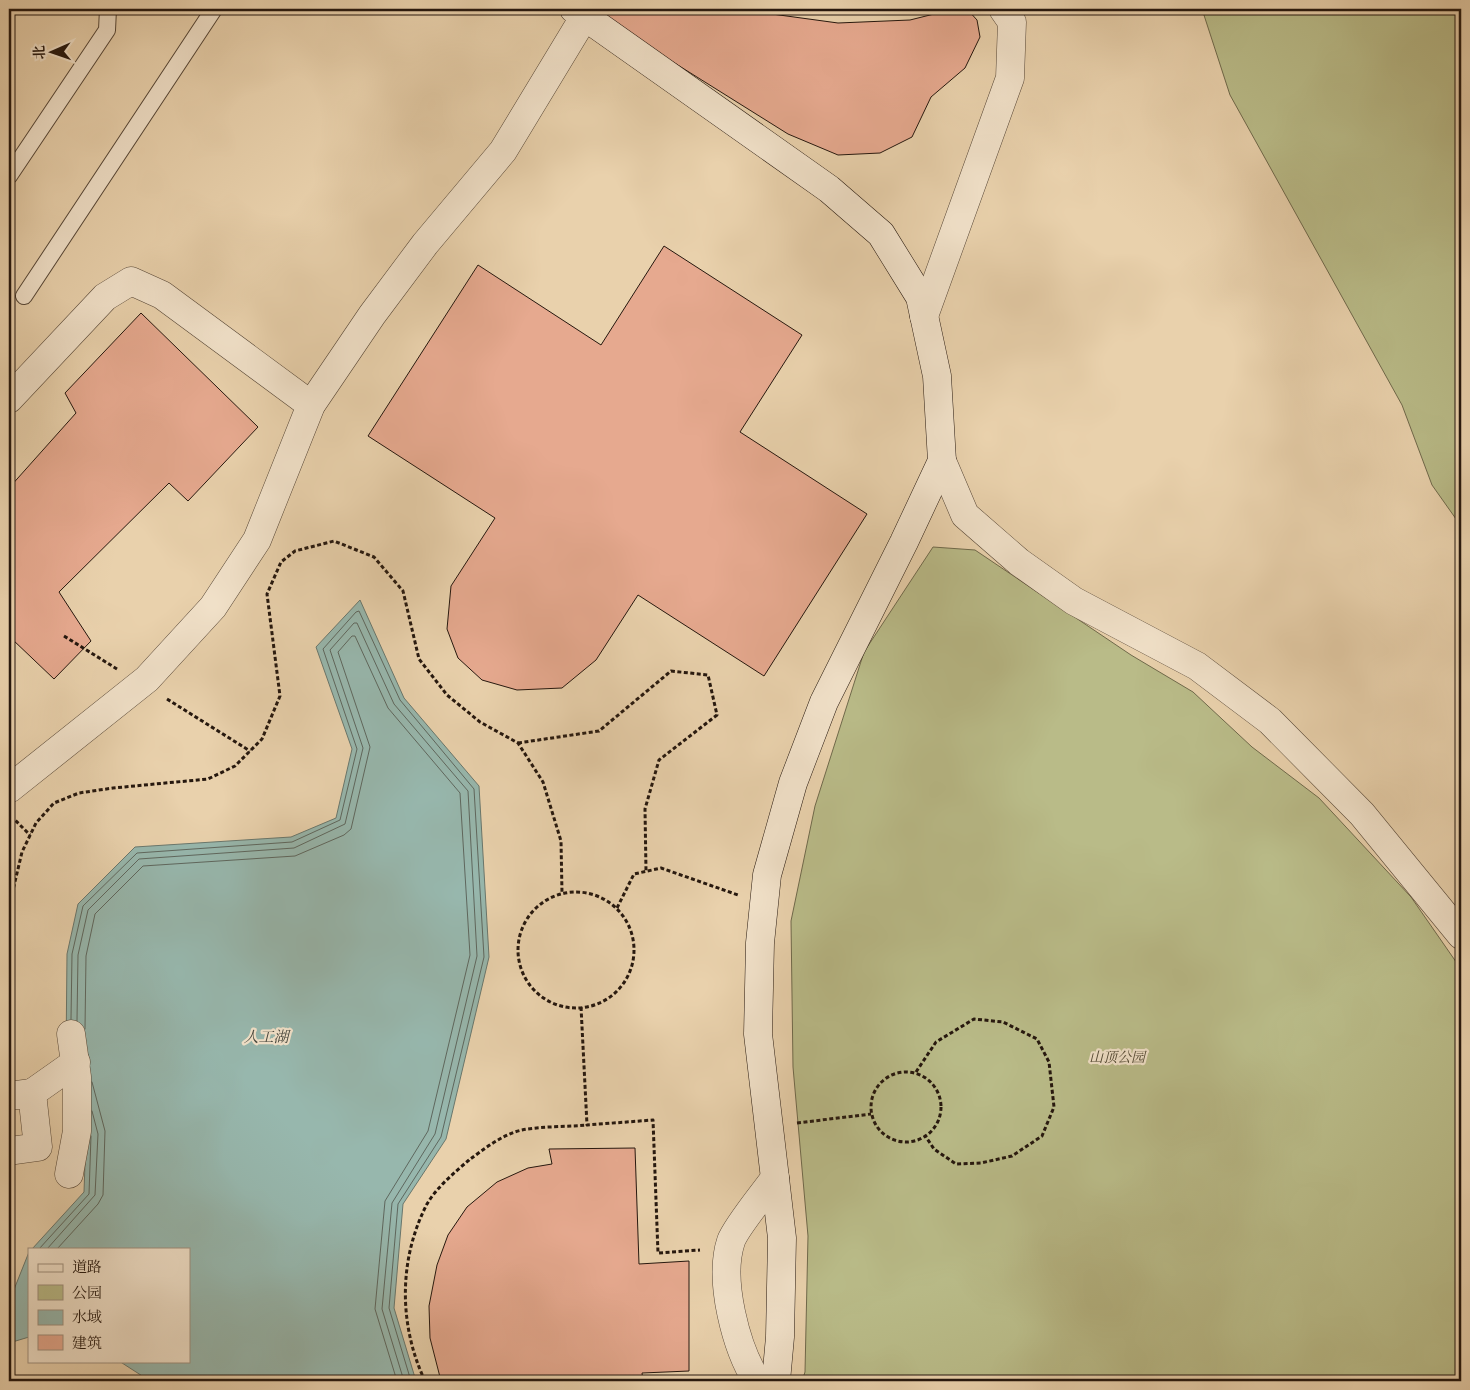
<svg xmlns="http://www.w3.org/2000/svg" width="1470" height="1390" font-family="'IM FELL English','Noto Serif SC',serif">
<rect width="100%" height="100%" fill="#e9d1ac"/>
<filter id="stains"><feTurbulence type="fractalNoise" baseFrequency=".004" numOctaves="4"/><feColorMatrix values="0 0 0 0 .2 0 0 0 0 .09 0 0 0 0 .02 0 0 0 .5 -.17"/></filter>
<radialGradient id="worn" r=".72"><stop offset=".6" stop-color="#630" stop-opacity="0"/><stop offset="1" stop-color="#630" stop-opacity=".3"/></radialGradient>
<!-- green -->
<g fill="#b9bb88" stroke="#6f694b">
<polygon points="1202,9 1461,9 1461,526 1432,485 1402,405 1230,95"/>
<polygon points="933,547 975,550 1131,655 1193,692 1252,747 1319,798 1411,897 1461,969 1461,1381 802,1381 805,1372 808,1236 793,1067 791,921 815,806 864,652"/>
</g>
<!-- water -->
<g fill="#97b7ad" stroke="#69776d">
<polygon points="360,600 404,698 479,786 489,957 446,1139 403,1204 394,1308 416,1381 150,1381 119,1361 189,1361 189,1249 32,1249 84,1192 86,1134 66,1057 67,954 78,904 135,847 291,837 336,818 352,749 316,647"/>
<polygon points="29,1252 29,1337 9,1343 9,1302"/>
</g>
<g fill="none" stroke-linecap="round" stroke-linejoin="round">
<!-- shore -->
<g stroke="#5e675e" stroke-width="1">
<polyline points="71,1019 72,954 83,906 137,853 292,842 340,820 357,749 323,649 356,612 359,611 400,700 474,789 484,957 441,1137 398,1204 389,1308 411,1381"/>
<polyline points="77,1021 78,955 88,910 139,859 294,848 345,824 363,748 330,650 354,623 357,623 394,704 468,791 477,956 435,1134 392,1203 382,1309 404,1381"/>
<polyline points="85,1029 86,956 95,914 143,866 295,856 344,835 351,829 370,747 338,652 352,636 355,636 388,708 460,793 470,955 428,1131 385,1201 375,1309 397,1381"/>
<polyline points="39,1249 89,1194 91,1136"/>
<polyline points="47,1249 95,1195 98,1134 92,1111"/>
<polyline points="57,1249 98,1204 103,1195 105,1131 92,1082"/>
</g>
</g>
<!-- building -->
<g fill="#e6a98f" stroke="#25170e">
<polygon points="608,9 765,9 772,14 838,23 910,20 954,9 967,9 977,20 980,37 965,68 931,97 912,137 880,153 838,155 788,134 601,17"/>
<polygon points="664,246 802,335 740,432 867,514 764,676 638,595 596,660 562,688 517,690 482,680 458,658 447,629 451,586 495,518 368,436 478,265 601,345"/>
<polygon points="141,313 258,427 188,501 169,483 59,592 91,641 54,679 12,639 9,642 9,488 76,413 65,393"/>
<polygon points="635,1148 639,1264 689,1261 689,1371 642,1373 643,1381 441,1381 430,1338 429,1306 437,1265 448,1235 467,1207 497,1182 528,1168 552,1164 549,1149"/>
</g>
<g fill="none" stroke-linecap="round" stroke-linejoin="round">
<defs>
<g id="lane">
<polyline points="9,176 107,30 108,9"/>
<polyline points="24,296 214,9"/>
</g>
<g id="street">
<polyline points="924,316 1010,78 1012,22 1003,9"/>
<polyline points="9,399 105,297 131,281 162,295 311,405"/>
<polyline points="942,461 965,515 1019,562 1074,601 1197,666 1270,721 1362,814 1461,935"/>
<polyline points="9,789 147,679 213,607 257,540 311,405 372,315 425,244 503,151 589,9"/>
<polyline points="32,1093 76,1062"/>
<polyline points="9,1096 32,1093 38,1147 9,1151"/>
<polyline points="69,1174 77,1131 77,1077 71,1034"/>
<path d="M757 1381C736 1348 718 1280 731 1241 736 1227 765 1192 775 1178"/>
</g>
<polyline id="secondary" points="574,9 829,189 881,234 920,297 937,376 942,461 904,542 824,702 793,783 767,875 760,943 758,1034 782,1238 780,1337 776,1381"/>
</defs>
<!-- lane casing -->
<use href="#lane" stroke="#564636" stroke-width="18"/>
<!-- street casing -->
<use href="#street" stroke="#564636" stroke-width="29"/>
<!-- secondary casing -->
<use href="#secondary" stroke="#25170e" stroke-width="29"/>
<!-- path -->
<g stroke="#25170e" stroke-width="3" stroke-dasharray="4 2.5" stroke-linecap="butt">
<polyline points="64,636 117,669"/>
<polyline points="167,699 250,751"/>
<polyline points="518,743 599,731 671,671 708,675 717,715 659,760 645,809 646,871"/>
<polyline points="11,816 30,835"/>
<circle cx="576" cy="950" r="58"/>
<polyline points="9,907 22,852 36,823 54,803 79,793 113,788 208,779 235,766 262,739 280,696 267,594 281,562 295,551 334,541 374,557 403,591 419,659 447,695 480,722 518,743 543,782 561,841 562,893"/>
<polyline points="617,908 634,874 661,868 738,895"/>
<polyline points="581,1007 587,1125 653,1120 658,1253 700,1250"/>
<circle cx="906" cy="1107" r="35"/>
<polyline points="916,1072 936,1042 974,1019 1003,1022 1037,1039 1049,1062 1054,1107 1042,1136 1012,1156 981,1163 956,1164 934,1149 926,1137"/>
<polyline points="797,1123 871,1114"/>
<path d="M425 1381C399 1326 398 1260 427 1204 436 1188 455 1172 469 1160 484 1149 503 1134 522 1130 543 1126 566 1127 587 1125"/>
</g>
<!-- lane -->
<use href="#lane" stroke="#f1e1c9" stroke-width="16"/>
<!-- street -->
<use href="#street" stroke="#f1e1c9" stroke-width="28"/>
<!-- secondary -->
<use href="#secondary" stroke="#f1e1c9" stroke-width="28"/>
</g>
<g text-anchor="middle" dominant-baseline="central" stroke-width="4.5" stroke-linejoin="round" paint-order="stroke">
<!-- park labels -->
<g font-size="14" font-style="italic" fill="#514833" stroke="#f1e1c9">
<text x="1117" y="1058">山顶公园</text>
</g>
<!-- water labels -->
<g font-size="15" font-style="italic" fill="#47473e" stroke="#f1e1c9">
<text x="266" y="1037">人工湖</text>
</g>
</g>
<!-- margin -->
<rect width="1470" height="1390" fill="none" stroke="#e9d1ac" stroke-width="30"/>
<rect x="10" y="10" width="1450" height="1370" fill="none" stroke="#25170e" stroke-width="2.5"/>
<rect x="15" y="15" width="1440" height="1360" fill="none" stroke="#25170e"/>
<!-- legend -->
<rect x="28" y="1248" width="162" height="115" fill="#f1e1c9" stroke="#9f907e"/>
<rect x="38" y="1264" width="25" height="8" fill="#f1e1c9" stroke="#9f907e"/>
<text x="72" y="1272" font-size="15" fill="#25170e">道路</text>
<rect x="38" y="1285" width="25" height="15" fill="#b9bb88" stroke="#9f907e"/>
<text x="72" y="1298" font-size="15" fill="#25170e">公园</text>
<rect x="38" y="1310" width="25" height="15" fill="#97b7ad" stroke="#9f907e"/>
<text x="72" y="1322" font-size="15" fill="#25170e">水域</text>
<rect x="38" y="1335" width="25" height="15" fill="#e6a98f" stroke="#9f907e"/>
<text x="72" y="1348" font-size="15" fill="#25170e">建筑</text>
<!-- north arrow -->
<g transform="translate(52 52) rotate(268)" stroke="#f1e1c9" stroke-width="4" paint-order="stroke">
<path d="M0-4L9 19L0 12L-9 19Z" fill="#25170e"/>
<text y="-8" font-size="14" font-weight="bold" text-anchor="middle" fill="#25170e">北</text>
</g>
<rect width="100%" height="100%" filter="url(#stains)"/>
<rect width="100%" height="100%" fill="url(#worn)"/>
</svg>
